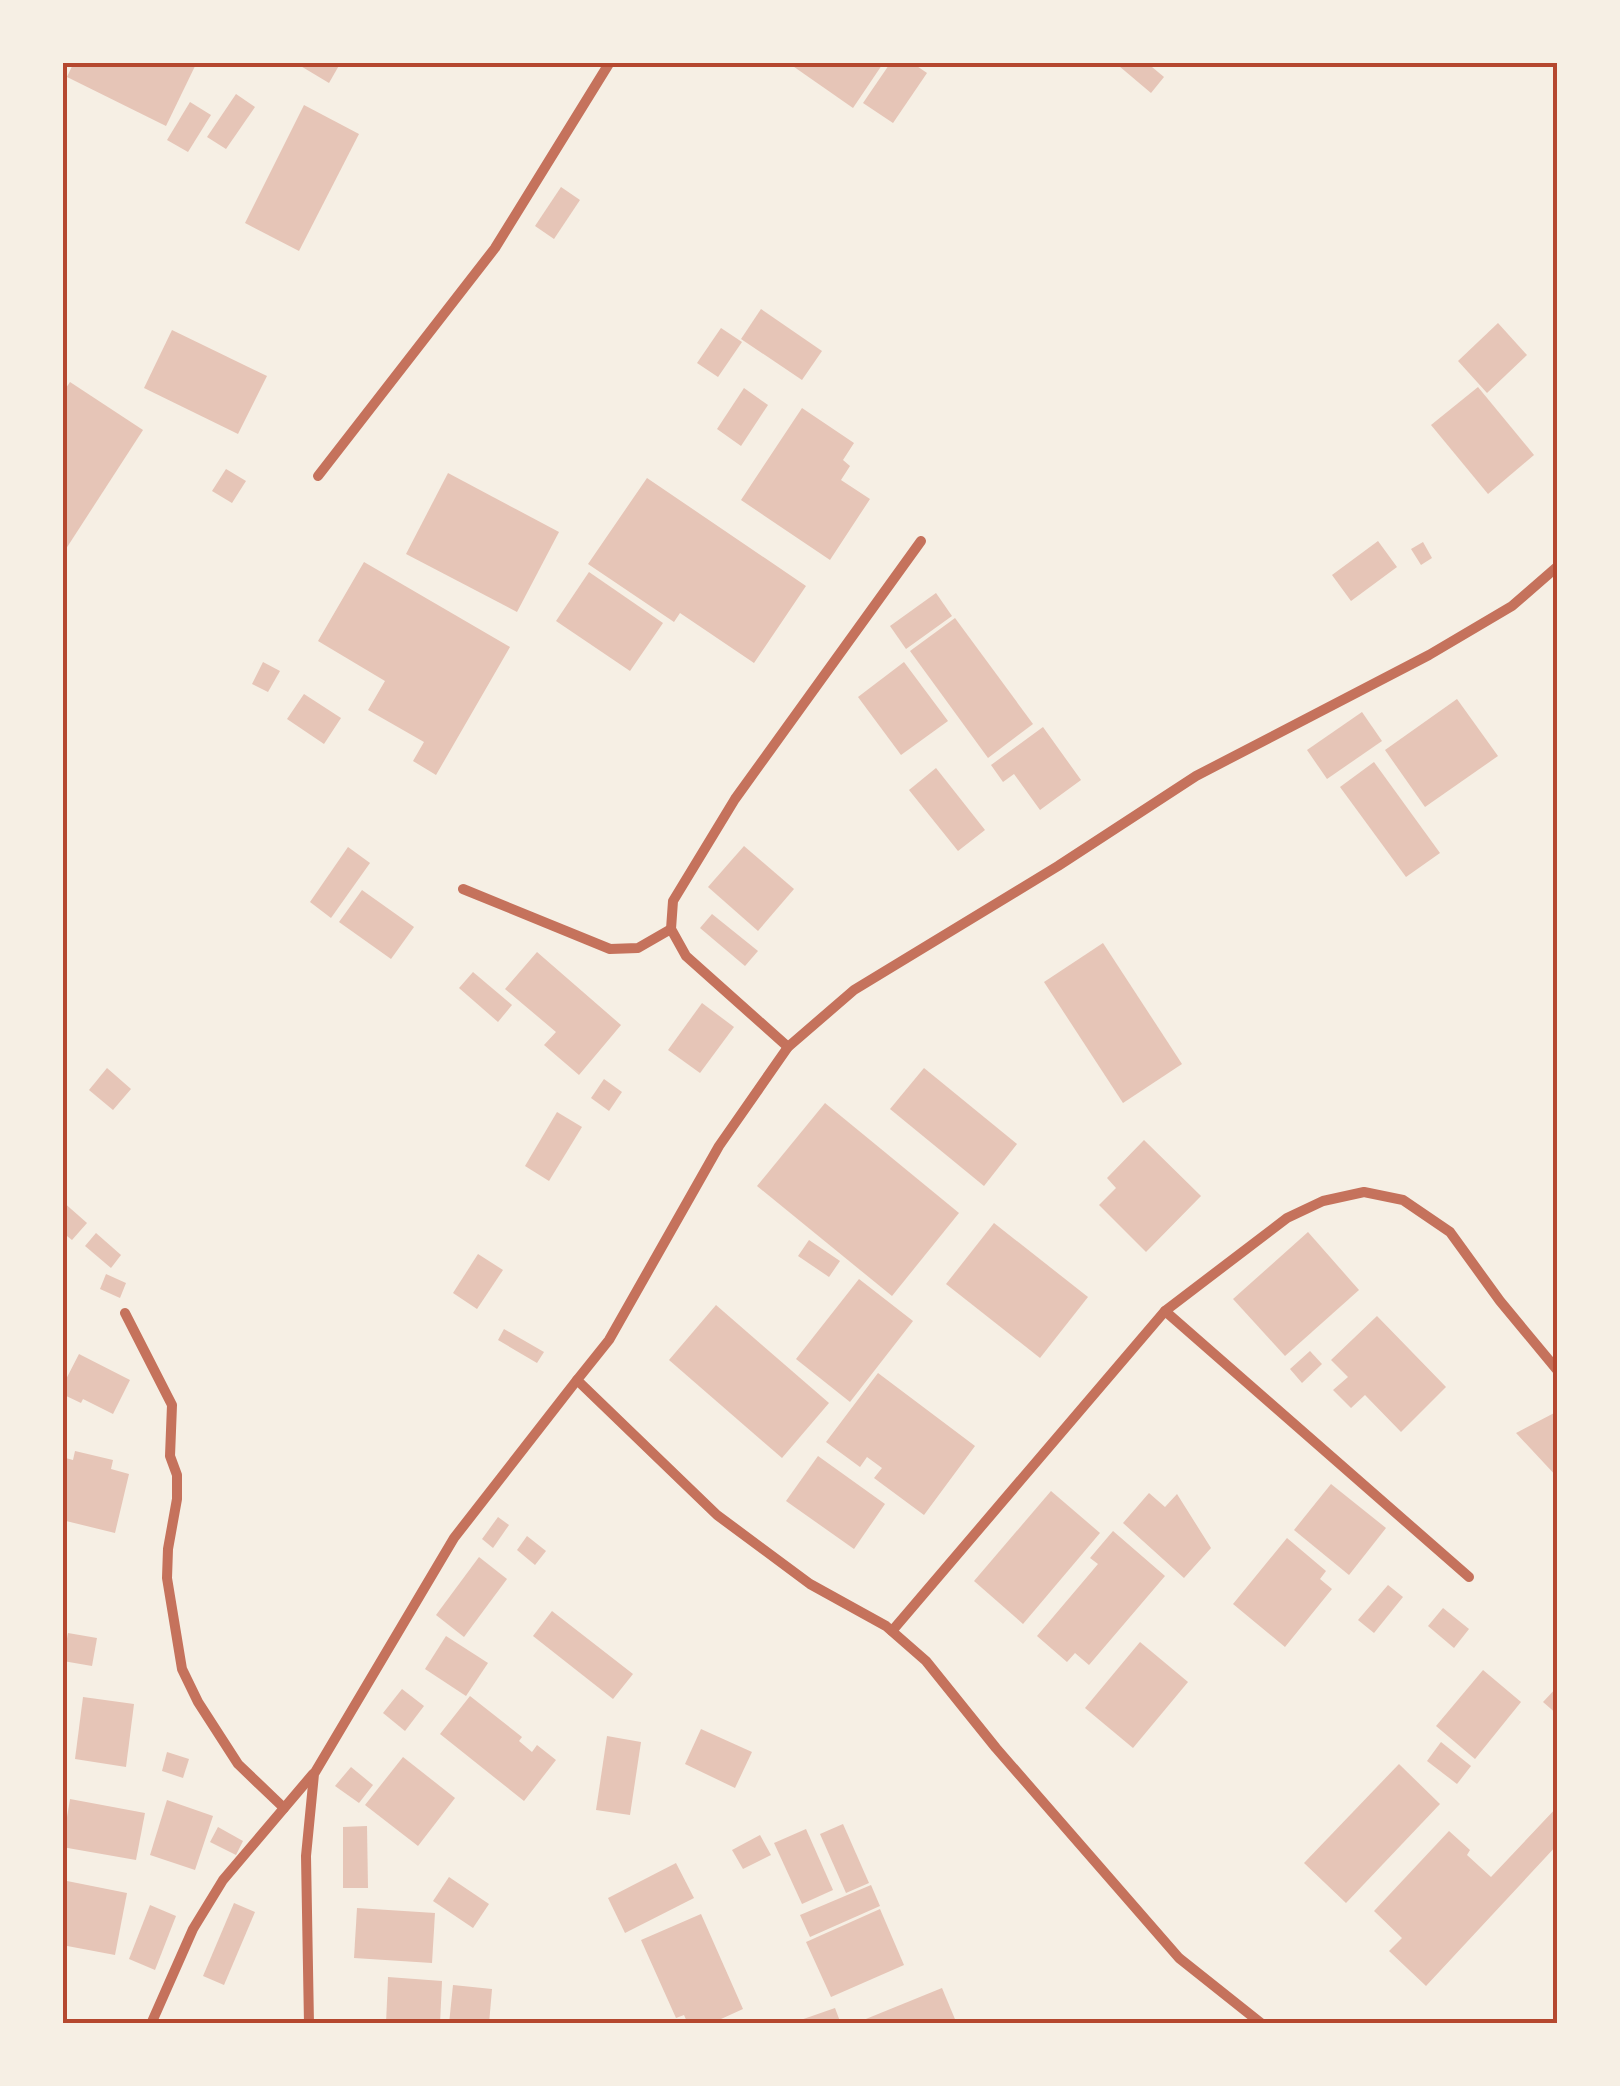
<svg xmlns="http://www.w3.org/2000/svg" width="1620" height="2086" font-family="Montserrat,sans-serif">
<rect width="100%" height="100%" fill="#f6efe4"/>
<!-- building -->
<g fill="#e6c5b7">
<polygon points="74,62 197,62 166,126 67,77"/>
<polygon points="294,62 341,62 329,83"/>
<polygon points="787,62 884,62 853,108"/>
<polygon points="891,62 911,62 927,73 893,123 863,103"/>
<polygon points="1122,62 1146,62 1164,77 1151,93 1119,66"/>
<polygon points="236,94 255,107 226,149 207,137"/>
<polygon points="190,102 211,115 188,152 167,140"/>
<polygon points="304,105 359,134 299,251 245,223"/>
<polygon points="561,187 580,200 554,239 535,226"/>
<polygon points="761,309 822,351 802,380 741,339"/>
<polygon points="1498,323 1527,355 1487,393 1458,361"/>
<polygon points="721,328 742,342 718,377 697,363"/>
<polygon points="172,330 267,376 238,434 144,388"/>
<polygon points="70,382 143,430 62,555 62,394"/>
<polygon points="1478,387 1534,455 1488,494 1431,425"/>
<polygon points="744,388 768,405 741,446 717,429"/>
<polygon points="802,408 854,443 843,460 850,466 841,480 870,499 830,560 741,500"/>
<polygon points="226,469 246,481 232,503 212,491"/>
<polygon points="448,473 559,532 517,612 406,554"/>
<polygon points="647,478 806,586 754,663 680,613 674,622 588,564"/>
<polygon points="1378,541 1397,567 1351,601 1332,575"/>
<polygon points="1423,542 1432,558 1421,565 1411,549"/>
<polygon points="364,562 510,647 436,775 413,761 424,742 368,710 385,681 318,641"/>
<polygon points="589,572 663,623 630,671 556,621"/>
<polygon points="936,593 952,616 906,649 890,626"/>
<polygon points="955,618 1033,724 988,758 910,651"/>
<polygon points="263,662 280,671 268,692 252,684"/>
<polygon points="904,662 948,721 901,755 858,697"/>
<polygon points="304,694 341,718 324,744 287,719"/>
<polygon points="1457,699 1498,756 1425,807 1385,750"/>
<polygon points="1362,712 1382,741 1327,779 1307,750"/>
<polygon points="1043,727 1081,780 1040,810 1014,774 1003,782 991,765"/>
<polygon points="1374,762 1440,853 1406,877 1340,787"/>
<polygon points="936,768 985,830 958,851 909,790"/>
<polygon points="744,846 794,889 758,931 708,887"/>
<polygon points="348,847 370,863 331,918 310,902"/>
<polygon points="362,890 414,927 391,959 339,922"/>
<polygon points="712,914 758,951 745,966 700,928"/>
<polygon points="1103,943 1182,1064 1123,1103 1044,982"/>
<polygon points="537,952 621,1025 579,1075 544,1045 556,1032 505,989"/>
<polygon points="473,972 512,1005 498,1022 459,988"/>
<polygon points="702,1003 734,1027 700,1073 668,1050"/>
<polygon points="107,1068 131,1089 113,1110 89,1090"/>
<polygon points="924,1068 1017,1144 984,1186 890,1109"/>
<polygon points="604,1079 622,1092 609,1111 591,1098"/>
<polygon points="825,1103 959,1213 892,1296 757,1186"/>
<polygon points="557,1112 582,1127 549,1181 525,1166"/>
<polygon points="1144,1140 1201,1196 1146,1252 1099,1205 1116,1188 1107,1178"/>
<polygon points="62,1201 87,1223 72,1240 62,1232"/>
<polygon points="994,1223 1088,1297 1040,1358 946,1284"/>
<polygon points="1308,1232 1359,1290 1285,1356 1233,1299"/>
<polygon points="96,1233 121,1255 111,1268 85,1246"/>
<polygon points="809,1240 840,1261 829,1277 798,1256"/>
<polygon points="478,1254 503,1270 477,1309 453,1293"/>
<polygon points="106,1274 126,1283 120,1298 100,1289"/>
<polygon points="859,1279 913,1321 850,1402 796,1359"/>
<polygon points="716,1305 829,1403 782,1458 669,1360"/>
<polygon points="1377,1316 1446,1387 1401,1432 1365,1395 1351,1408 1333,1390 1348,1377 1331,1360"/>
<polygon points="504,1329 544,1352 537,1363 498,1340"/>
<polygon points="1310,1351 1322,1364 1302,1383 1290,1369"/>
<polygon points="79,1354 130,1380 113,1414 83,1399 81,1403 62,1394 62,1387"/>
<polygon points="878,1373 975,1446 924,1515 874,1478 882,1468 867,1457 860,1467 826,1442"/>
<polygon points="1558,1411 1558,1478 1516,1433"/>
<polygon points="75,1451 113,1460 111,1469 129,1474 115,1533 62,1520 62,1457 73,1460"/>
<polygon points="818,1456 885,1504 854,1549 786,1501"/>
<polygon points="1331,1484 1386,1528 1349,1575 1294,1530"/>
<polygon points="1051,1491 1100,1533 1023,1624 974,1581"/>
<polygon points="1149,1493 1165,1507 1177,1494 1211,1548 1184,1578 1123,1523"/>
<polygon points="498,1517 509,1525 493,1548 482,1539"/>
<polygon points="1113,1531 1165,1576 1089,1665 1075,1653 1067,1662 1037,1636 1098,1564 1090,1558"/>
<polygon points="527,1536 546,1551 535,1565 517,1550"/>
<polygon points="1287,1538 1326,1571 1320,1579 1332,1589 1285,1647 1233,1604"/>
<polygon points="479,1557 507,1579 464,1637 436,1615"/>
<polygon points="1388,1585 1403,1597 1374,1633 1358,1620"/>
<polygon points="1443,1608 1469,1629 1454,1648 1428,1626"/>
<polygon points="552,1611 633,1674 613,1699 533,1636"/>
<polygon points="68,1633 97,1638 92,1666 63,1661"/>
<polygon points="446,1636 488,1663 466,1696 425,1669"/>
<polygon points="1140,1642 1188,1682 1133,1748 1085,1708"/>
<polygon points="1483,1670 1521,1702 1475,1759 1436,1726"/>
<polygon points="1558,1686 1558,1715 1543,1702"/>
<polygon points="402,1689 424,1706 405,1731 383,1713"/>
<polygon points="470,1696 522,1737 519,1741 532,1752 537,1745 556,1760 524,1801 440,1734"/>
<polygon points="83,1697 134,1704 126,1767 75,1759"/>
<polygon points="701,1729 752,1752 735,1788 685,1764"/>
<polygon points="607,1736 641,1742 630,1815 596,1810"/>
<polygon points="1441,1742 1471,1766 1457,1784 1427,1761"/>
<polygon points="167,1752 189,1759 183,1778 162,1771"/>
<polygon points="403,1757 455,1798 418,1846 365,1805"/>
<polygon points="1399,1764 1440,1804 1346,1903 1304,1863"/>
<polygon points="351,1767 373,1785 359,1803 335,1786"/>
<polygon points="70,1799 145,1813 136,1860 62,1847"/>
<polygon points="167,1800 213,1816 195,1870 150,1855"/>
<polygon points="1558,1806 1558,1844 1426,1986 1389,1951 1402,1938 1374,1911 1449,1831 1470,1850 1467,1855 1491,1877"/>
<polygon points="843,1824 869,1883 846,1893 820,1834"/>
<polygon points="367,1826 368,1888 343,1888 343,1827"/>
<polygon points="218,1827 243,1841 236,1855 210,1842"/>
<polygon points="806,1829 833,1890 802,1904 774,1843"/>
<polygon points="760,1835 771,1855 743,1869 732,1850"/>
<polygon points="676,1863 694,1898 625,1933 608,1898"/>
<polygon points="449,1877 489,1904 473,1928 433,1901"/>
<polygon points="62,1880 127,1893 115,1955 62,1945"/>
<polygon points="871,1885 880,1906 810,1937 800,1915"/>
<polygon points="234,1903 255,1912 224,1985 203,1976"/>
<polygon points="150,1905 176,1916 155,1970 129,1959"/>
<polygon points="357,1908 435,1913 432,1963 354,1958"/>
<polygon points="880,1909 904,1965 831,1997 806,1942"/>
<polygon points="701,1914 743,2009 710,2024 688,2024 684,2015 676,2018 641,1940"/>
<polygon points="388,1977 442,1981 440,2024 386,2024"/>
<polygon points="453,1985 492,1989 489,2024 449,2024"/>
<polygon points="942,1988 957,2024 856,2024 856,2023"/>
<polygon points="835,2008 841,2024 792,2024 792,2023"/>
</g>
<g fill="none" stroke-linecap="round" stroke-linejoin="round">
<!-- minor -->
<g stroke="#c5725c" stroke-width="10">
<polyline points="318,476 495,248 610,62"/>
<polyline points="463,889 610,949 638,948 671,929"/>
<polyline points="788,1047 686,956 671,929 673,901 735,799 921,541"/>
<polyline points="1165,1311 1469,1577"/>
<polyline points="125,1313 172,1405 170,1456 177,1475 177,1499 168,1549 167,1578 182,1669 198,1702 238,1764 284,1808"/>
<polyline points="892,1631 1165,1311 1287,1218 1323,1201 1364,1192 1403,1200 1450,1232 1500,1301 1558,1371"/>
<polyline points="151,2024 193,1929 223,1880 313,1774"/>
<polyline points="309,2024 306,1856 314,1774 454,1538 577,1380"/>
<polyline points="1262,2024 1179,1958 996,1748 926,1661 886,1626 810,1584 717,1515 577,1380 609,1340 719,1146 788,1047 854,990 1058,866 1196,776 1429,655 1512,606 1558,566"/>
</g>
</g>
<!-- border -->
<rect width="1620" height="2086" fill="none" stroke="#f6efe4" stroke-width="130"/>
<rect x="65" y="65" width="1490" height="1956" fill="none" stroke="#b5482f" stroke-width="4"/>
</svg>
